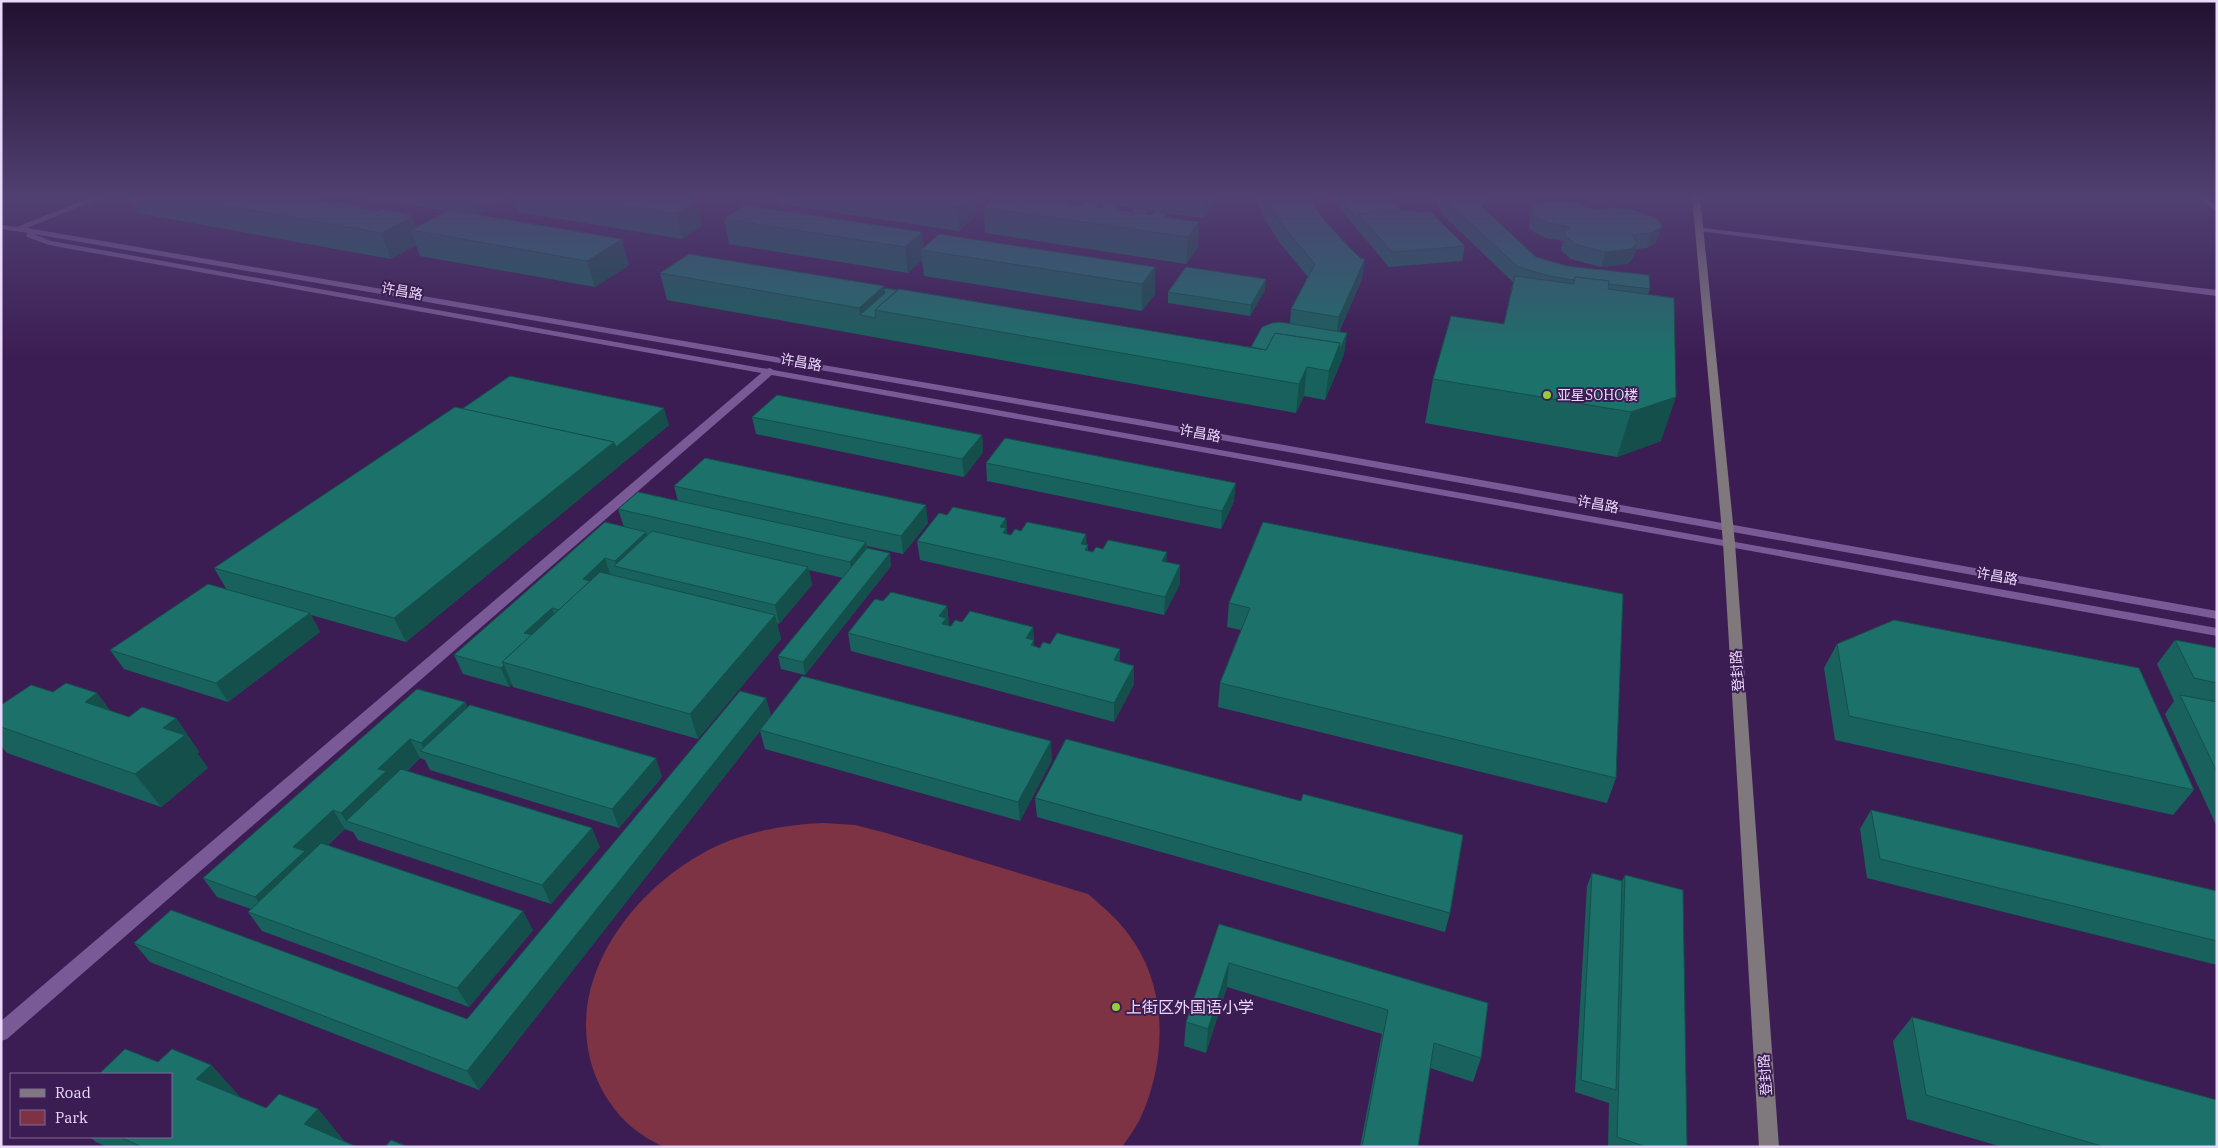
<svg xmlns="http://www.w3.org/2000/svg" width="2218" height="1148" font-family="'IBM Plex Serif','Noto Sans SC',serif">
<rect width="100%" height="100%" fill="#3c1d53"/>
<!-- green -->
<path fill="#7d3344" d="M824 823 855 825 886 833 1088 894C1103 907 1118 919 1129 935 1169 988 1167 1063 1139 1121 1134 1130 1128 1138 1122 1147H665C630 1133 605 1104 593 1069 561 972 645 873 731 840 762 829 792 824 824 823Z"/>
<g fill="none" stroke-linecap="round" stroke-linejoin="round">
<!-- minor -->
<g fill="#7a5a96" fill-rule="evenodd">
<polygon points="2198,196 2207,196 2217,206 2217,213"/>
<polygon points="1696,227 2217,290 2217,296 1699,231 1695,229"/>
<polygon points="770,368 775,371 774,373 7,1039 1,1041 1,1021 766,369"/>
</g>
<!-- tertiary -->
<polygon fill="#7a5a96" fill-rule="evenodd" points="94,196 106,196 27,228 1143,420 2217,611 2217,619 1143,426 34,234 51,241 2217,628 2217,636 1729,547 49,245 27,237 26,235 28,233 1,229 1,225 17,227"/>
<!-- secondary -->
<polygon fill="#7f787c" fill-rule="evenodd" points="1692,196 1700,196 1735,543 1779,1147 1759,1147 1723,543"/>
</g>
<!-- wall -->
<g fill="#18615c" fill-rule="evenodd">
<polygon points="128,196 304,196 318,199 319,201 335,204 363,206 364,209 378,211 411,214 416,227 448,211 356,196 502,196 503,201 477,215 629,265 595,287 420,256 416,245 391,259 137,213"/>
<polygon points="513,196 669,196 702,226 682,239 518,212"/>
<polygon points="778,196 975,196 976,215 959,231 779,204"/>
<path d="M1036 196H1215L1214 205 1204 218 1167 213V217L1198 247 1186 264 985 233 984 208 1034 199ZM1050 197H1056L1052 201H1050ZM1068 199 1085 202 1082 205 1068 203ZM1099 203 1105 204 1102 208H1099ZM1119 206 1135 208 1132 212 1119 210ZM1147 210 1155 211 1151 215 1147 214Z"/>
<polygon points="1254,196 1307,196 1362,279 1339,332 1347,333 1344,354 1325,400 1304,396 1296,413 667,300 660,273 884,286 884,288 1251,347 1290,324 1291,309 1308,277 1280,243 1264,218"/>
<polygon points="1329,196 1388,196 1402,211 1417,213 1465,246 1462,261 1389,267"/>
<polygon points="1433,196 1486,196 1483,208 1536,257 1650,289 1648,294 1661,441 1617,457 1425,423 1433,379 1504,324 1513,282 1442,214"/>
<polygon points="1532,207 1595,210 1655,217 1657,241 1647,248 1636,249 1633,258 1627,264 1601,267 1571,259 1561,250 1563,241 1545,238 1532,231 1529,228 1529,221"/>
<polygon points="724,219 924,247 1155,267 1155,294 1142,311 924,276 922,260 908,273 729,244"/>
<polygon points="1265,290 1250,316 1168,303 1168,292"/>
<polygon points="462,409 669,425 406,642 311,615 320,632 228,702 124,669 110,650 227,590 214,568"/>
<polygon points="752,417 982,435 983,452 964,477 756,434"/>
<polygon points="986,463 1234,501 1221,529 987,481"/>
<polygon points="674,486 928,523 903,554 867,546 867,548 891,566 805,675 781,669 778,656 843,578 809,570 812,585 779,624 777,623 781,639 698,739 513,687 512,684 509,687 463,674 454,655 624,527 618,509 678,501"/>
<polygon points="947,515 1006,518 1007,534 1086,545 1088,545 1088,551 1166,562 1180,565 1180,584 1164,615 920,560 917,541"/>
<polygon points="1263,522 1616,778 1607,803 1218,707 1220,683 1241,630 1227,627 1229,603"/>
<polygon points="883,601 947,606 949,625 948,626 951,626 962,622 1033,627 1034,646 1040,648 1050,644 1120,649 1120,662 1134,666 1134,684 1114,722 851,651 848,633"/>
<polygon points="2175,640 2217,648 2217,827 2165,714 2174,701 2157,664"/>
<polygon points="1837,644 2194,790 2173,815 1835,740 1824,668"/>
<polygon points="53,692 97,693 110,711 129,717 176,718 199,752 197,753 208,768 161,807 7,753 1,746 1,705"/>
<polygon points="766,698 771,716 1052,760 1020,821 765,749 760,731 479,1090 150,962 134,943 467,1019"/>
<polygon points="465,702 467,707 662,777 619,828 430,770 425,760 420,758 407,771 600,847 551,904 358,840 353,832 345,829 328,845 533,930 469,1007 262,931 248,912 251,909 217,897 203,878"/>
<polygon points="1035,798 1450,913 1445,932 1037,817"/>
<polygon points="1871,810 2217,891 2217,965 1867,878 1860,829"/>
<polygon points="1592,873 1622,881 1625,875 1687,1147 1608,1147 1609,1103 1575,1092 1587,886"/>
<polygon points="1219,924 1481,1058 1473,1082 1430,1068 1418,1147 1360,1147 1382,1034 1227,987 1206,1053 1184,1046 1186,1022"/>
<polygon points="1912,1017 2217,1147 2002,1147 1907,1119 1893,1041"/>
<polygon points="158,1062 211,1065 240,1097 266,1108 318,1109 344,1141 357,1147 107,1147 96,1142 90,1137 171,1137"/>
</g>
<!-- shaded-wall -->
<g fill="#144f4b">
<polygon points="468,196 502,196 503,201 475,216"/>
<polygon points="968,196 975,196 976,215 959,231 957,206"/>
<polygon points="1205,196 1215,196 1214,205 1204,218"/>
<polygon points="1485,196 1486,196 1479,221 1482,207"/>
<polygon points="697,201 702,226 682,239 676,214"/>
<polygon points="411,214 418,231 411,230 416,245 391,259 381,233"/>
<polygon points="1199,222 1198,247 1186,264 1188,237"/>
<polygon points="1662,227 1657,241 1647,248 1651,233"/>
<polygon points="922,232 924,250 921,250 922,260 908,273 905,247"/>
<polygon points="622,239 629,265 595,287 587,261"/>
<polygon points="1637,243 1633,258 1627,264 1601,267 1605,252"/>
<polygon points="1365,259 1362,279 1336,337 1339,317"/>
<polygon points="1155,267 1155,294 1142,311 1142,284"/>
<polygon points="1266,279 1265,290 1250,316 1251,305"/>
<polygon points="884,286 886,308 875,310 860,315 859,308"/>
<polygon points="1347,333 1344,354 1337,372 1339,351"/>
<polygon points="1340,343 1337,372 1325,400 1329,371"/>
<polygon points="1307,367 1304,396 1296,413 1299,384"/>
<polygon points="1676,397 1661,441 1617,457 1631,412"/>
<polygon points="664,408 669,425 406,642 394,618 614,442"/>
<polygon points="982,435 983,452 964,477 962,459"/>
<polygon points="1236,483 1234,501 1221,529 1222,511"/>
<polygon points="926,505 928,523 903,554 901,536"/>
<polygon points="1006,518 1008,546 1000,527"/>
<polygon points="646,532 652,550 617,567 615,561"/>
<polygon points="1086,534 1087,548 1088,545 1088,564 1081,544"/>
<polygon points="866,542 869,561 853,580 850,562"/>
<polygon points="1167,552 1166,570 1162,561"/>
<polygon points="890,553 891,566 805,675 803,662"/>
<polygon points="605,558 611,577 594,593 583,579"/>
<polygon points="1180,565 1180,584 1164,615 1165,597"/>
<polygon points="808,567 812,585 779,624 775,605"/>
<polygon points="947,606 949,625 947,627 944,643 939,616"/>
<polygon points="552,608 559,626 505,663 524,633"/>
<polygon points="310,613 320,632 228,702 216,683"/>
<polygon points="775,615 781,639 698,739 690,714"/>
<polygon points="1033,627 1035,659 1026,638"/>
<polygon points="1120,649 1120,668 1114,660"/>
<polygon points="504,665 512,684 509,687 501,668"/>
<polygon points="1134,666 1134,684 1114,722 1114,703"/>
<polygon points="97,693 122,726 85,702"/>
<polygon points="766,698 771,717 760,730 760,731 479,1090 467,1071"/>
<polygon points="465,702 474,721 426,753 421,743"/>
<polygon points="176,718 199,752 197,753 208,768 161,807 135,774 163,728"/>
<polygon points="410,739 420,758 393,783 346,821 341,813 378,769"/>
<polygon points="1051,741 1052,760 1020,821 1018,802"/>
<polygon points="656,758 662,777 619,828 612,809"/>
<polygon points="333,810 345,829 311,860 269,916 255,897 293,847"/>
<polygon points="592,828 600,847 551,904 542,885"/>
<polygon points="523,911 533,930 469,1007 457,988"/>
<polygon points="1229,963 1227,987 1206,1053 1208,1029"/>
<polygon points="211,1065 240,1097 196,1079"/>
<polygon points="318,1109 344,1141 304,1124"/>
</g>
<!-- building -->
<g fill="#1c716b" stroke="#144f4b">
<polygon points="171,196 304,196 318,199 314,200 335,204 339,202 363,206 359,208 378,211 382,209 411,214 407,216 412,217 381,233"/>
<polygon points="566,196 669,196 697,201 676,214"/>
<polygon points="891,196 968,196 957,206"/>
<polygon points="997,196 1018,196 1034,199 1036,196 1050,196 1046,200 1052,201 1056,197 1068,199 1064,203 1082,205 1085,201 1099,203 1095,207 1102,208 1105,204 1119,206 1116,210 1132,212 1135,208 1147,210 1144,214 1151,215 1155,211 1167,213 1164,217 1199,222 1188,237 984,208"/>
<polygon points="1264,196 1307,196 1325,221 1349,247 1360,258 1365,259 1339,317 1291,309 1315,264 1282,225"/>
<polygon points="1338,196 1388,196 1402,211 1358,214 1357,219"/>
<polygon points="1443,196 1485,196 1482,207 1536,257 1567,266 1649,275 1650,289 1609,284 1609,281 1575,277 1574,280 1549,276 1518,267 1445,200"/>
<polygon points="1555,201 1577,203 1595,210 1611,207 1630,209 1655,217 1660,222 1662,227 1651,233 1632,235 1637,243 1631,249 1605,252 1575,244 1565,236 1565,231 1570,227 1549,223 1536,217 1532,213 1532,207 1537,204"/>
<polygon points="745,205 922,232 905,247 724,219"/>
<polygon points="450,210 622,239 587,261 411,230"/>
<polygon points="1414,210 1417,213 1430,211 1465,246 1392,252 1358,214"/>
<polygon points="939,234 1155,267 1142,284 921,250"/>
<polygon points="689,254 884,286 859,308 660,273"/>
<polygon points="1186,267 1266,279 1251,305 1168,292"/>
<polygon points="1515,276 1574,284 1575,277 1609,281 1608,289 1674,298 1676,397 1631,412 1433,379 1451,316 1504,324"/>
<polygon points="884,288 897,290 875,310 876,318 860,315 885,293"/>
<polygon points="899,289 1266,350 1275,333 1340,343 1329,371 1307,367 1299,384 875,310"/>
<polygon points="1280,322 1347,333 1339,351 1340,343 1275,333 1266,350 1251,347 1262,327 1272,323"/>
<polygon points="510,376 664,408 616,447 614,442 462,409"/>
<polygon points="777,395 982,435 962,459 752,417"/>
<polygon points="455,407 614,442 394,618 214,568"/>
<polygon points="1005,438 1236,483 1222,511 986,463"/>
<polygon points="705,458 926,505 901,536 674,486"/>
<polygon points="638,492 866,542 850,562 618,509"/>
<polygon points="953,507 1006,518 1000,527 1006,528 1003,533 1011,535 1015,529 1021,531 1027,522 1086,534 1081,544 1088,545 1085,550 1093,552 1096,547 1103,549 1108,540 1167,552 1162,561 1180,565 1165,597 917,541 939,513 947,515"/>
<polygon points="605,522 646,532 615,561 605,558 583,579 590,581 559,610 552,608 524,633 532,635 502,662 504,665 501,668 454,655"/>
<polygon points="1263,522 1623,594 1616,778 1220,683 1250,608 1229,603"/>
<polygon points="652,531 808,567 775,605 614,566"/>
<polygon points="867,548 890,553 803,662 778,656"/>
<polygon points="600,572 775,615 690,714 502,662"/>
<polygon points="208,584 310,613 216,683 110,650"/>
<polygon points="891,592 947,606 939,616 946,618 942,624 951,626 955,620 962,622 970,611 1033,627 1026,638 1034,640 1031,645 1040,648 1043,642 1050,644 1057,633 1120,649 1114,660 1134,666 1114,703 848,633 875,599 883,601"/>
<polygon points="1894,620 2139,668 2194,790 1849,716 1837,644"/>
<polygon points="2175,640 2217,648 2217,683 2194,678"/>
<polygon points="802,676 1051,741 1018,802 760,730"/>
<polygon points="66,683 97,693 85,702 129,717 142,707 176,718 163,728 185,735 135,774 1,727 1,705 31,685 53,692"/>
<polygon points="417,689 465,702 421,743 410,739 378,769 386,771 341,813 333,810 293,847 305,851 255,897 203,878"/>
<polygon points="740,691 766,698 467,1071 134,943 171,910 467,1019"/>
<polygon points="2180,695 2217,702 2217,772"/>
<polygon points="470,705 656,758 612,809 420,751"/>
<polygon points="1066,739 1301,801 1303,794 1463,835 1450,913 1035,798"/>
<polygon points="401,769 592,828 542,885 346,821"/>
<polygon points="1871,810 2217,891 2217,941 1880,859"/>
<polygon points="321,843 523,911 457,988 248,912"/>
<polygon points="1592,873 1622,881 1616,1090 1581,1080"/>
<polygon points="1625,875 1683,890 1687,1147 1647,1147 1617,1137"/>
<polygon points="1219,924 1488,1003 1481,1058 1434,1043 1418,1147 1362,1147 1388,1010 1229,963 1208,1029 1186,1022"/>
<polygon points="1912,1017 2217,1100 2217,1147 2105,1147 1926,1095"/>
<polygon points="125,1049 158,1062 172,1049 211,1065 196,1079 266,1108 279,1094 318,1109 304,1124 357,1147 142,1147 120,1137 171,1137 171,1074 99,1074"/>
<polygon points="391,1140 408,1147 385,1147"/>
</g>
<!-- sky -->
<linearGradient id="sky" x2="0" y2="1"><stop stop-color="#21102e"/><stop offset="0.55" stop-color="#504071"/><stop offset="1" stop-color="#504071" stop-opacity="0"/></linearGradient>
<rect width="2218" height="357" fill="url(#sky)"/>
<!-- markers -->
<g fill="#95cc3b" stroke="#3c1d53" stroke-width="2">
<circle cx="1547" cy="395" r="5"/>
<circle cx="1116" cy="1007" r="5"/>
</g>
<g text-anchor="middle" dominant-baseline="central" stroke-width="4" stroke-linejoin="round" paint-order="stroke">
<!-- street labels -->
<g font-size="14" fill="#ead9fb" stroke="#3c1d53">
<text transform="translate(402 291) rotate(10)">许昌路</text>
<text transform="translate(801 362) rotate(10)">许昌路</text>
<text transform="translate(1200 433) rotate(10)">许昌路</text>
<text transform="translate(1598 504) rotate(10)">许昌路</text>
<text transform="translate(1997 576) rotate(10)">许昌路</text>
<text transform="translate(1737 671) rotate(-94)">登封路</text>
<text transform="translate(1765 1075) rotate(-94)">登封路</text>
</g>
<!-- poi labels -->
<g font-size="14" fill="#ead9fb" stroke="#3c1d53" text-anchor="start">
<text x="1557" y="395">亚星SOHO楼</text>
</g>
<!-- near-poi labels -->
<g font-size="16" fill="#ead9fb" stroke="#3c1d53" text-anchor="start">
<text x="1126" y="1007">上街区外国语小学</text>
</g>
</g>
<!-- border -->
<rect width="2218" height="1148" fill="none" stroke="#ead9fb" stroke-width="5"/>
<!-- legend -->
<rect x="10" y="1073" width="162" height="65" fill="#3c1d53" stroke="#826896"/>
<rect x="20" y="1089" width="25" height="8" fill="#7f787c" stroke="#826896"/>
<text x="55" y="1098" font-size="15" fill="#ead9fb">Road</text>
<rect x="20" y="1110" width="25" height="15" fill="#7d3344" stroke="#826896"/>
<text x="55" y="1123" font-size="15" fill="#ead9fb">Park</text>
</svg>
